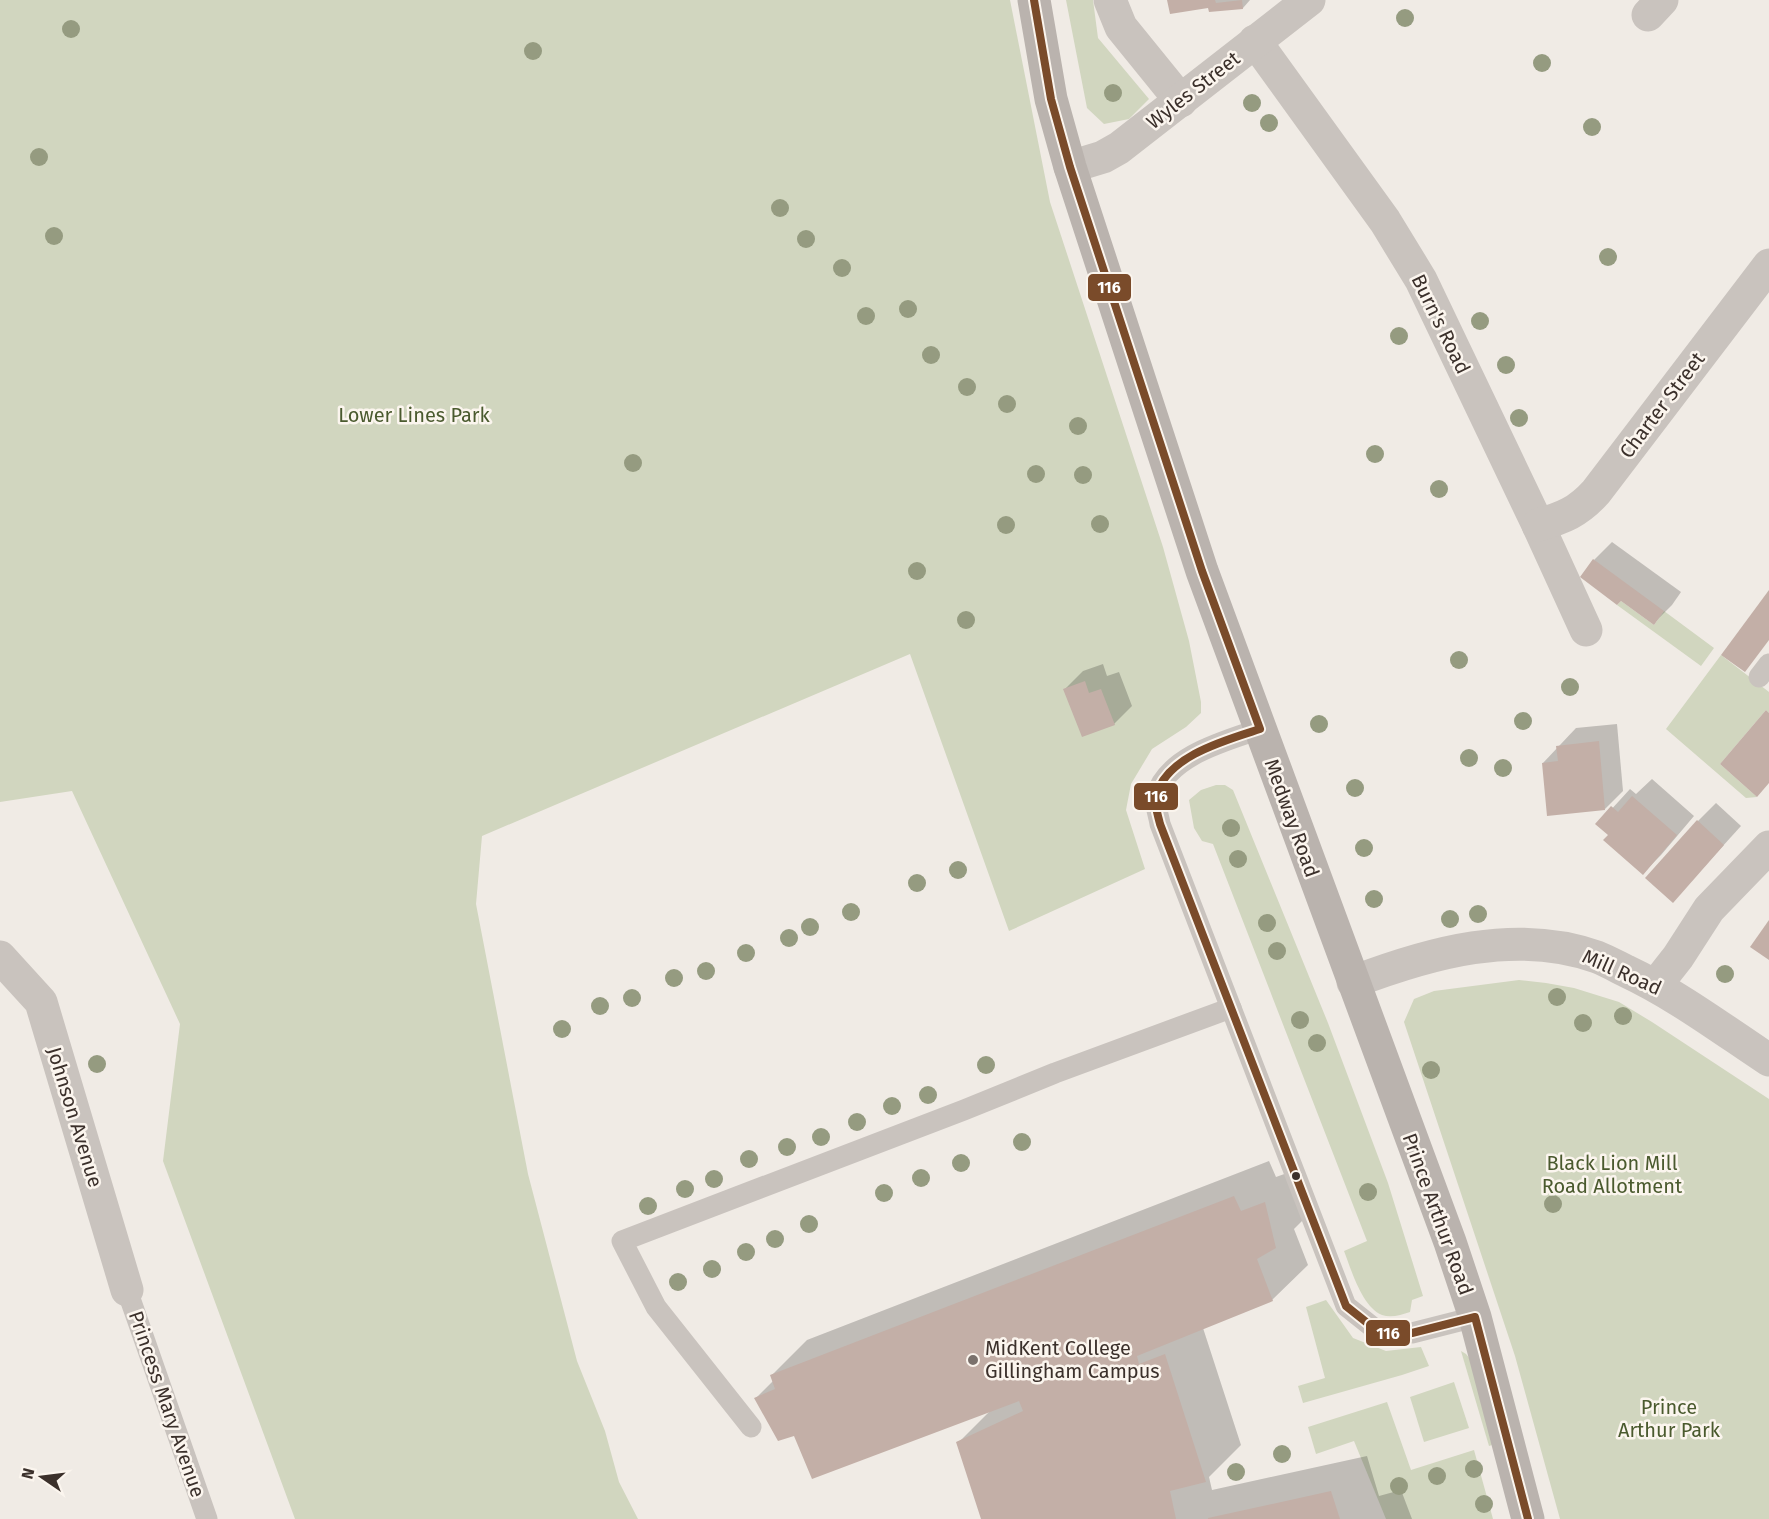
<svg xmlns="http://www.w3.org/2000/svg" width="1769" height="1519" font-family="'Fira Sans',sans-serif">
<rect width="100%" height="100%" fill="#f0ebe5"/>
<!-- green -->
<g fill="#d1d6bf">
<polygon points="0,0 1010,0 1050,202 1163,547 1189,641 1201,702 1201,713 1186,727 1152,749 1131,784 1126,810 1145,869 1009,931 910,654 482,836 476,904 528,1174 577,1361 605,1431 619,1482 638,1519 295,1519 163,1161 180,1024 72,791 0,802"/>
<polygon points="1066,0 1093,0 1098,38 1149,99 1129,119 1104,124 1087,108"/>
<polygon points="1621,601 1654,625 1664,611 1714,648 1701,666 1617,605"/>
<polygon points="1721,655 1769,692 1769,713 1766,710 1720,764 1757,797 1746,798 1666,729"/>
<path d="M1216 785H1225L1233 790 1328 1023 1388 1183 1423 1296 1412 1300 1410 1312C1401 1315 1391 1318 1382 1315 1362 1307 1351 1269 1344 1251L1367 1241 1213 844 1202 841 1194 828 1189 800 1201 790Z"/>
<polygon points="1519,980 1546,983 1574,988 1619,1002 1652,1022 1769,1099 1769,1519 1560,1519 1515,1356 1404,1022 1414,999 1434,991"/>
<polygon points="1326,1300 1353,1338 1386,1351 1421,1347 1429,1366 1402,1375 1303,1403 1298,1386 1325,1378 1306,1307"/>
<polygon points="1461,1351 1466,1354 1471,1360 1492,1445 1489,1446"/>
<polygon points="1454,1382 1469,1428 1424,1442 1410,1397"/>
<polygon points="1387,1402 1411,1470 1474,1450 1493,1519 1386,1519 1354,1441 1316,1454 1308,1427"/>
</g>
<!-- shadow -->
<g fill="#0003">
<polygon points="1169,0 1250,0 1243,8 1209,6"/>
<polygon points="1612,542 1681,592 1672,605 1654,623 1594,560"/>
<polygon points="1103,664 1107,676 1119,672 1132,706 1114,724 1065,689 1083,671"/>
<polygon points="1617,724 1623,791 1605,809 1543,763 1576,728"/>
<polygon points="1652,779 1694,816 1661,855 1643,873 1610,834 1598,824 1630,789 1636,794"/>
<polygon points="1716,803 1741,826 1673,901 1698,821"/>
<polygon points="1269,1161 1276,1177 1301,1168 1311,1212 1294,1229 1308,1265 1272,1300 1203,1328 1241,1445 1209,1477 1212,1490 1367,1456 1379,1496 1401,1490 1412,1519 983,1519 958,1443 991,1410 794,1434 756,1398 773,1381 771,1376 807,1340"/>
</g>
<!-- building -->
<g fill="#c3afa7">
<polygon points="1167,0 1215,0 1216,3 1242,0 1243,9 1209,12 1208,8 1170,14"/>
<polygon points="1593,559 1664,611 1654,625 1621,601 1617,605 1580,577"/>
<polygon points="1769,590 1769,640 1745,672 1721,655"/>
<polygon points="1085,681 1089,693 1101,689 1115,725 1082,737 1063,689"/>
<polygon points="1766,710 1769,713 1769,783 1757,797 1720,764"/>
<polygon points="1599,741 1605,810 1547,816 1542,763 1558,761 1556,746"/>
<polygon points="1632,796 1677,835 1643,875 1603,840 1608,835 1595,824 1611,806 1618,812"/>
<polygon points="1697,820 1724,845 1673,903 1645,878"/>
<polygon points="1769,920 1769,960 1750,947"/>
<polygon points="1234,1196 1241,1211 1265,1202 1276,1248 1257,1259 1273,1301 1137,1356 1139,1364 1165,1354 1206,1482 1170,1491 1176,1519 981,1519 956,1442 1023,1411 1019,1401 812,1479 794,1436 778,1441 754,1398 775,1389 770,1375"/>
<polygon points="1331,1491 1340,1519 1208,1519 1208,1518"/>
</g>
<g fill="none" stroke-linecap="round" stroke-linejoin="round">
<!-- service -->
<g stroke="#c9c3be" stroke-width="21">
<polyline points="1759,677 1769,664"/>
<path d="M1260 729C1225 741 1167 756 1156 796 1154 804 1159 816 1160 824L1346 1306 1380 1333H1412L1475 1317"/>
<polyline points="127,1290 207,1519"/>
<polyline points="751,1427 656,1307 622,1241 964,1110 1055,1073 1231,1008"/>
</g>
<!-- minor -->
<g stroke="#c9c3be" stroke-width="33">
<polyline points="1110,0 1121,27 1181,101"/>
<polyline points="1648,15 1662,0"/>
<polyline points="1255,41 1385,221 1421,280 1538,525 1586,630"/>
<polyline points="1070,167 1103,157 1119,148 1309,0"/>
<path d="M1538 525C1563 518 1578 512 1596 492L1769 265"/>
<polyline points="0,957 41,1002 127,1290"/>
<path d="M1353 982C1429 953 1516 928 1597 957 1607 961 1616 966 1626 971 1677 995 1722 1029 1769 1060"/>
<polyline points="1656,985 1678,957 1709,909 1769,847"/>
</g>
<!-- secondary -->
<polyline stroke="#bab3ae" stroke-width="33" points="1034,0 1051,99 1070,167 1202,571 1450,1242 1475,1317 1528,1519"/>
<defs>
<path id="bus-1" d="M1034 0 1051 99 1070 167 1202 571 1260 729C1226 740 1166 756 1156 796 1154 805 1158 815 1160 824L1346 1306 1380 1333H1412L1475 1317 1528 1519"/>
</defs>
<!-- bus-1 casing -->
<use href="#bus-1" stroke="#fbf5ee" stroke-width="12"/>
<!-- bus-1 -->
<use href="#bus-1" stroke="#7a4b2a" stroke-width="8"/>
</g>
<!-- trees -->
<g fill="#959b80">
<circle cx="1405" cy="18" r="9"/>
<circle cx="71" cy="29" r="9"/>
<circle cx="533" cy="51" r="9"/>
<circle cx="1542" cy="63" r="9"/>
<circle cx="1113" cy="93" r="9"/>
<circle cx="1252" cy="103" r="9"/>
<circle cx="1269" cy="123" r="9"/>
<circle cx="1592" cy="127" r="9"/>
<circle cx="39" cy="157" r="9"/>
<circle cx="780" cy="208" r="9"/>
<circle cx="54" cy="236" r="9"/>
<circle cx="806" cy="239" r="9"/>
<circle cx="1608" cy="257" r="9"/>
<circle cx="842" cy="268" r="9"/>
<circle cx="908" cy="309" r="9"/>
<circle cx="866" cy="316" r="9"/>
<circle cx="1480" cy="321" r="9"/>
<circle cx="1399" cy="336" r="9"/>
<circle cx="931" cy="355" r="9"/>
<circle cx="1506" cy="365" r="9"/>
<circle cx="967" cy="387" r="9"/>
<circle cx="1007" cy="404" r="9"/>
<circle cx="1519" cy="418" r="9"/>
<circle cx="1078" cy="426" r="9"/>
<circle cx="1375" cy="454" r="9"/>
<circle cx="633" cy="463" r="9"/>
<circle cx="1036" cy="474" r="9"/>
<circle cx="1083" cy="475" r="9"/>
<circle cx="1439" cy="489" r="9"/>
<circle cx="1100" cy="524" r="9"/>
<circle cx="1006" cy="525" r="9"/>
<circle cx="917" cy="571" r="9"/>
<circle cx="966" cy="620" r="9"/>
<circle cx="1459" cy="660" r="9"/>
<circle cx="1570" cy="687" r="9"/>
<circle cx="1523" cy="721" r="9"/>
<circle cx="1319" cy="724" r="9"/>
<circle cx="1469" cy="758" r="9"/>
<circle cx="1503" cy="768" r="9"/>
<circle cx="1355" cy="788" r="9"/>
<circle cx="1231" cy="828" r="9"/>
<circle cx="1364" cy="848" r="9"/>
<circle cx="1238" cy="859" r="9"/>
<circle cx="958" cy="870" r="9"/>
<circle cx="917" cy="883" r="9"/>
<circle cx="1374" cy="899" r="9"/>
<circle cx="851" cy="912" r="9"/>
<circle cx="1478" cy="914" r="9"/>
<circle cx="1450" cy="919" r="9"/>
<circle cx="1267" cy="923" r="9"/>
<circle cx="810" cy="927" r="9"/>
<circle cx="789" cy="938" r="9"/>
<circle cx="1277" cy="951" r="9"/>
<circle cx="746" cy="953" r="9"/>
<circle cx="706" cy="971" r="9"/>
<circle cx="1725" cy="974" r="9"/>
<circle cx="674" cy="978" r="9"/>
<circle cx="1557" cy="997" r="9"/>
<circle cx="632" cy="998" r="9"/>
<circle cx="600" cy="1006" r="9"/>
<circle cx="1623" cy="1016" r="9"/>
<circle cx="1300" cy="1020" r="9"/>
<circle cx="1583" cy="1023" r="9"/>
<circle cx="562" cy="1029" r="9"/>
<circle cx="1317" cy="1043" r="9"/>
<circle cx="97" cy="1064" r="9"/>
<circle cx="986" cy="1065" r="9"/>
<circle cx="1431" cy="1070" r="9"/>
<circle cx="928" cy="1095" r="9"/>
<circle cx="892" cy="1106" r="9"/>
<circle cx="857" cy="1122" r="9"/>
<circle cx="821" cy="1137" r="9"/>
<circle cx="1022" cy="1142" r="9"/>
<circle cx="787" cy="1147" r="9"/>
<circle cx="749" cy="1159" r="9"/>
<circle cx="961" cy="1163" r="9"/>
<circle cx="921" cy="1178" r="9"/>
<circle cx="714" cy="1179" r="9"/>
<circle cx="685" cy="1189" r="9"/>
<circle cx="1368" cy="1192" r="9"/>
<circle cx="884" cy="1193" r="9"/>
<circle cx="1553" cy="1204" r="9"/>
<circle cx="648" cy="1206" r="9"/>
<circle cx="809" cy="1224" r="9"/>
<circle cx="775" cy="1239" r="9"/>
<circle cx="746" cy="1252" r="9"/>
<circle cx="712" cy="1269" r="9"/>
<circle cx="678" cy="1282" r="9"/>
<circle cx="1282" cy="1454" r="9"/>
<circle cx="1474" cy="1469" r="9"/>
<circle cx="1236" cy="1472" r="9"/>
<circle cx="1437" cy="1476" r="9"/>
<circle cx="1399" cy="1486" r="9"/>
<circle cx="1484" cy="1504" r="9"/>
</g>
<!-- markers -->
<circle fill="#3b302b" stroke="#fbf5ee" stroke-width="2" cx="1296" cy="1176" r="5"/>
<circle fill="#7a716c" stroke="#fbf5ee" stroke-width="2" cx="973" cy="1360" r="6"/>
<g text-anchor="middle" dominant-baseline="central" stroke-width="5" stroke-linejoin="round" paint-order="stroke">
<!-- street labels -->
<g font-size="20" fill="#3b302b" stroke="#fbf5ee">
<text transform="translate(1193 90) rotate(-38)">Wyles Street</text>
<text transform="translate(1441 324) rotate(64)">Burn's Road</text>
<text transform="translate(1662 405) rotate(-53)">Charter Street</text>
<text transform="translate(1292 818) rotate(70)">Medway Road</text>
<text transform="translate(1622 972) rotate(24)">Mill Road</text>
<text transform="translate(75 1117) rotate(73)">Johnson Avenue</text>
<text transform="translate(1438 1214) rotate(70)">Prince Arthur Road</text>
<text transform="translate(167 1404) rotate(71)">Princess Mary Avenue</text>
</g>
<!-- park labels -->
<g font-size="20" fill="#4a5a2e" stroke="#fbf5ee">
<text x="414" y="415">Lower Lines Park</text>
<text x="1612" y="1163">Black Lion Mill<tspan x="1612" dy="23">Road Allotment</tspan></text>
<text x="1669" y="1407">Prince<tspan x="1669" dy="23">Arthur Park</tspan></text>
</g>
<!-- poi labels -->
<g font-size="20" fill="#3b302b" stroke="#fbf5ee" text-anchor="start">
<text x="985" y="1348">MidKent College<tspan x="985" dy="23">Gillingham Campus</tspan></text>
</g>
</g>
<g stroke="#fbf5ee" stroke-width="2">
<rect x="1087" y="273" width="45" height="29" rx="6" fill="#7a4b2a"/>
<rect x="1133" y="782" width="46" height="29" rx="6" fill="#7a4b2a"/>
<rect x="1365" y="1319" width="46" height="28" rx="6" fill="#7a4b2a"/>
</g>
<g font-size="16" text-anchor="middle" font-weight="bold" fill="#fff">
<text x="1109" y="293">116</text>
<text x="1156" y="802">116</text>
<text x="1388" y="1339">116</text>
</g>
<!-- north arrow -->
<g transform="translate(42 1477) rotate(284)" stroke="#fbf5ee" stroke-width="4.5" paint-order="stroke">
<path d="M0-4.5L10 22L0 15L-10 22Z" fill="#3b302b"/>
<text y="-9" font-size="16" font-weight="bold" text-anchor="middle" fill="#3b302b">N</text>
</g>
</svg>
